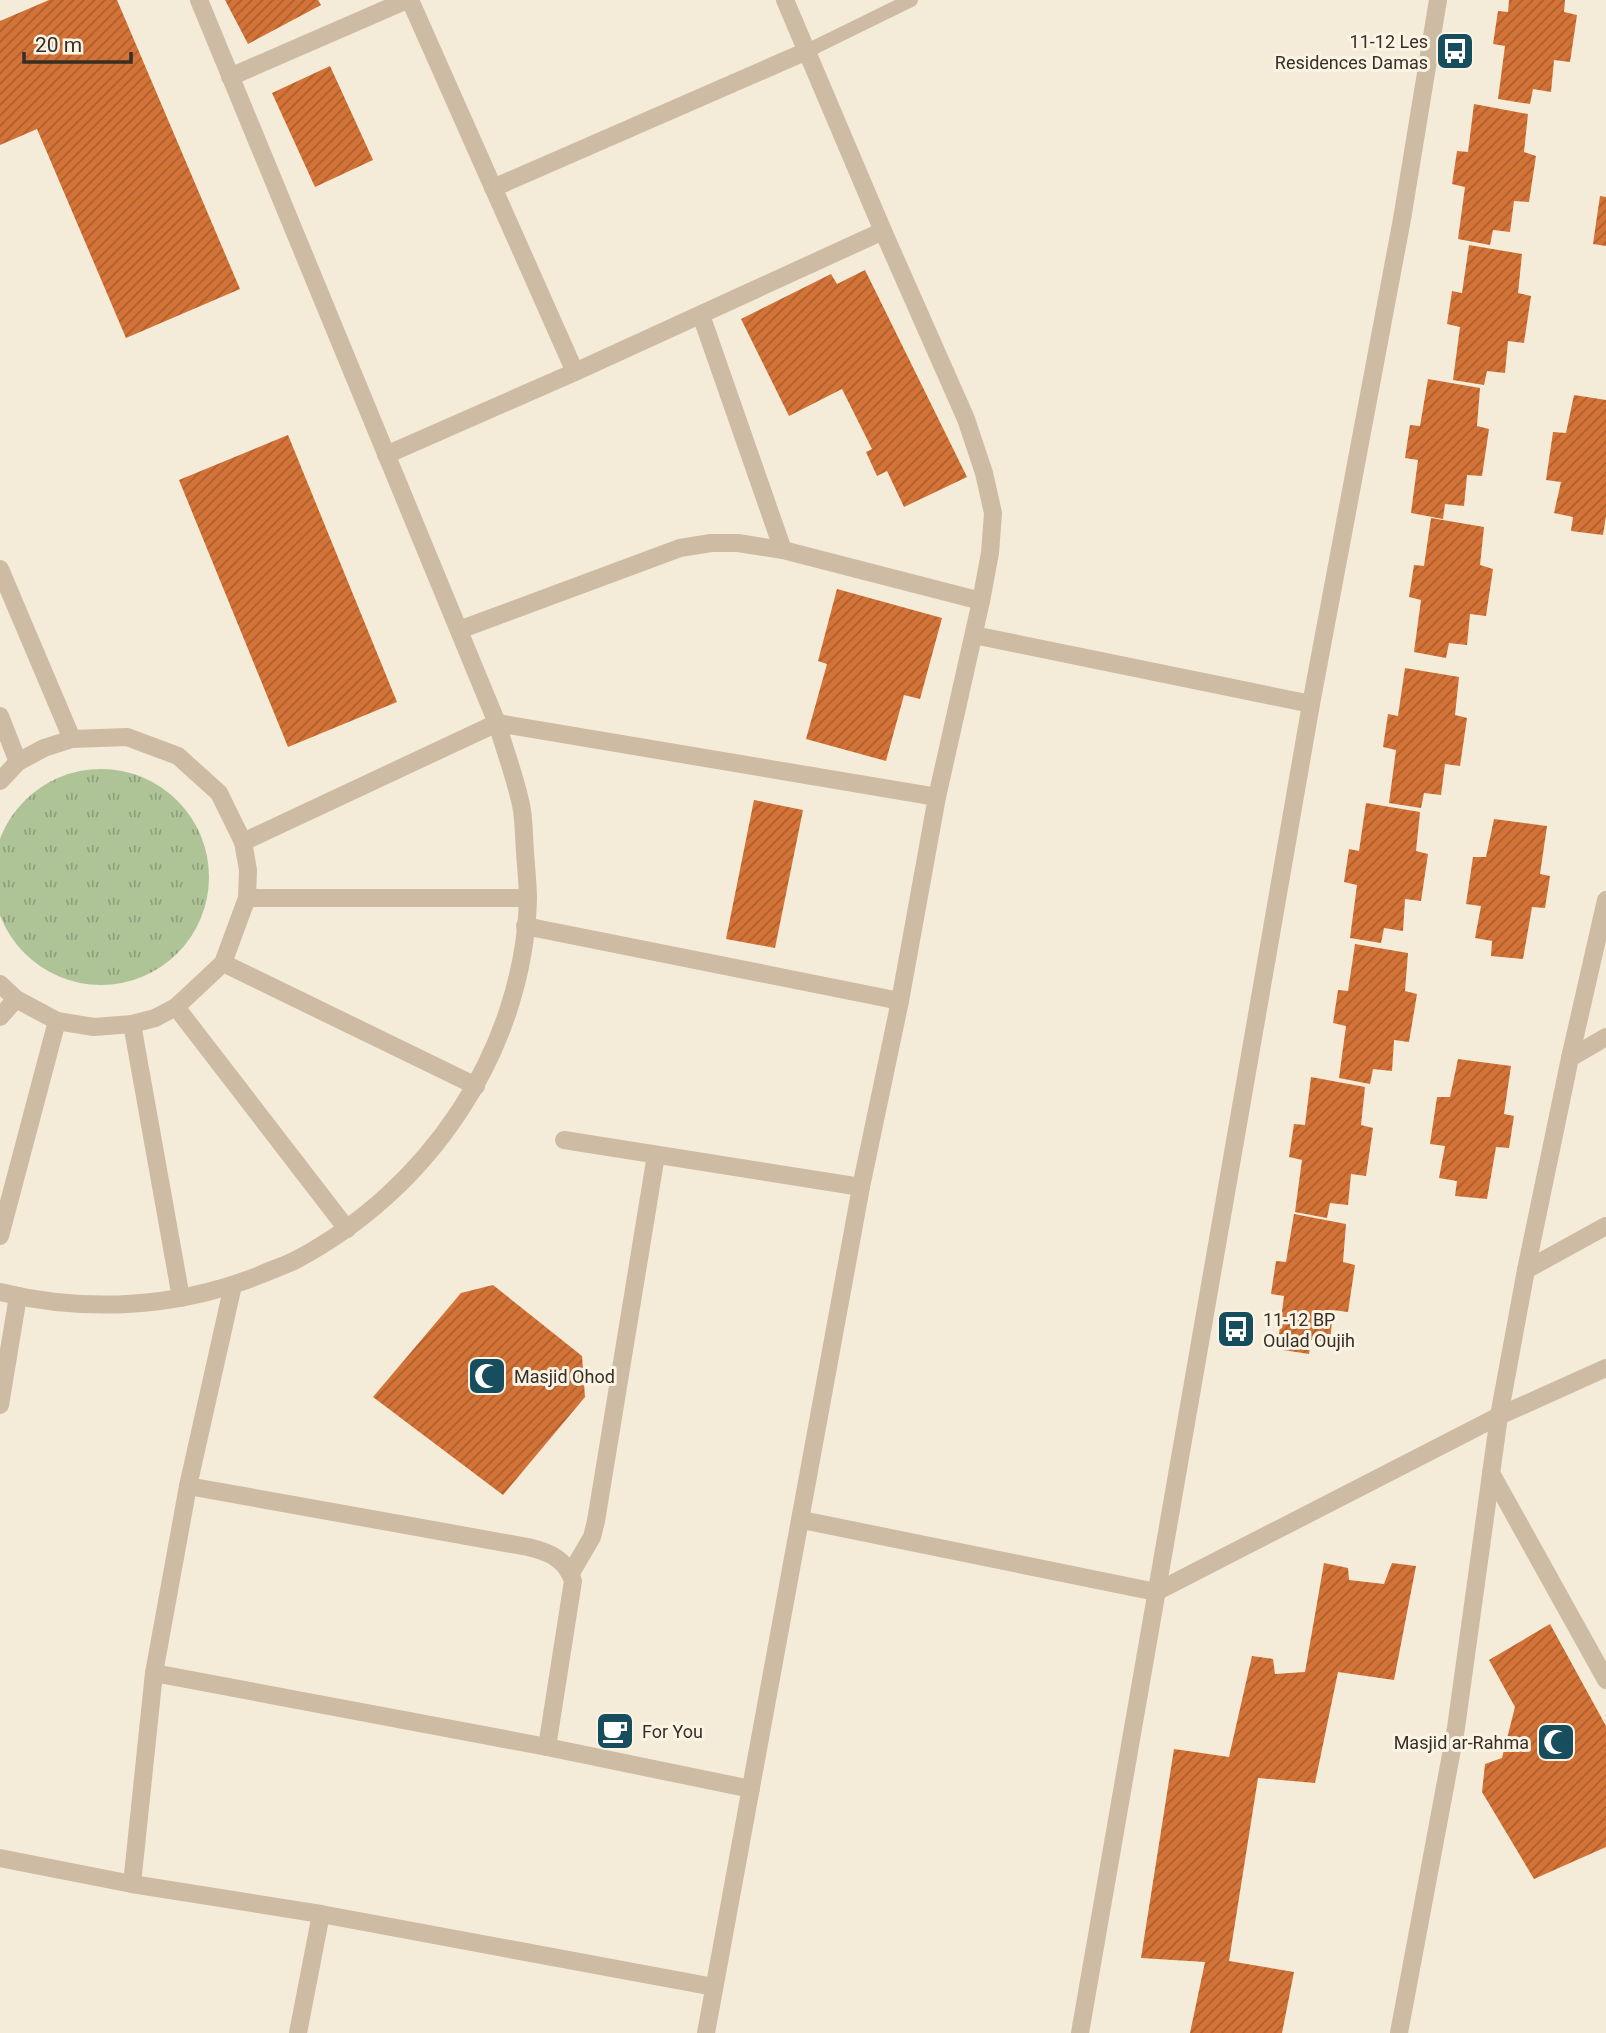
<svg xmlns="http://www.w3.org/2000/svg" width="1606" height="2033" font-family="Roboto,sans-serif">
<defs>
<pattern id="grass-tufts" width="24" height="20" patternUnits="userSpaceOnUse" patternTransform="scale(1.75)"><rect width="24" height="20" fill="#aec497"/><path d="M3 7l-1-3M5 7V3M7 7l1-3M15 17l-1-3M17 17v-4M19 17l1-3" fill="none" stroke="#8ea07b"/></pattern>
<pattern id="building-hatch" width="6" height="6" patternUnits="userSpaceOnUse" patternTransform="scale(1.75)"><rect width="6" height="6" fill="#d37337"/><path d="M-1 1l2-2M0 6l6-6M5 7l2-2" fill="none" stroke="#ac5f2e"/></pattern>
</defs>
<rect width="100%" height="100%" fill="#f4ebd8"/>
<!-- grass -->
<circle fill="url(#grass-tufts)" cx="101" cy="877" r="108"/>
<!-- building -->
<g fill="url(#building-hatch)">
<polygon points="49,0 117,0 240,289 126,338 37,129 0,145 0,21"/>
<polygon points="225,0 318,0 321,5 248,44"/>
<polygon points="1509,0 1565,0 1564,12 1577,15 1570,62 1554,60 1551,92 1533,89 1530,104 1498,99 1505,46 1493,44 1498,11 1508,12"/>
<polygon points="330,66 373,160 315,187 272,93"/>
<polygon points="1474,104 1528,114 1524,152 1536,156 1529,202 1514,201 1510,232 1493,230 1490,245 1458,239 1465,187 1452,184 1457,151 1468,152"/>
<polygon points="1600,196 1606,197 1606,246 1593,244"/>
<polygon points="1469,245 1522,254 1518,293 1531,296 1524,343 1508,341 1505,373 1487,371 1484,385 1453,380 1460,327 1447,324 1452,291 1462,293"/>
<polygon points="865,270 967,477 904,507 887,471 877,476 866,452 872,449 842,389 789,416 741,319 831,274 837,284"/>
<polygon points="1428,379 1480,388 1477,426 1489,429 1482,476 1467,475 1464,506 1445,504 1443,519 1411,513 1418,460 1405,458 1410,425 1420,426"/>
<polygon points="1574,395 1606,400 1606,516 1603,535 1571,531 1573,517 1554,513 1561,482 1546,480 1553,432 1566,433"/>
<polygon points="288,435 397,702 288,747 179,480"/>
<polygon points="1431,518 1484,527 1480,565 1493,569 1486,616 1470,614 1467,645 1449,643 1446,658 1414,652 1421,600 1409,597 1414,565 1424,566"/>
<polygon points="837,589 942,618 920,699 904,695 886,761 806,739 827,664 818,661"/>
<polygon points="1405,668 1459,677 1455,715 1467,718 1460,766 1445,764 1441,795 1424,793 1421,808 1389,803 1396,750 1383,747 1388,714 1398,716"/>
<polygon points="754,800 803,810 775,948 726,939"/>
<polygon points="1366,803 1420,812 1416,851 1428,854 1421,901 1405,899 1403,931 1384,928 1381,943 1350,938 1357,885 1344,882 1349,849 1359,851"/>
<polygon points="1494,819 1547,826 1540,874 1550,876 1545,908 1532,907 1523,959 1491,956 1492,941 1475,938 1481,906 1466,904 1473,857 1486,857"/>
<polygon points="1355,944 1408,953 1405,991 1417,994 1409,1042 1394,1040 1392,1071 1373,1069 1370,1084 1339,1078 1346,1026 1333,1023 1338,990 1348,991"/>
<polygon points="1458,1059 1511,1066 1504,1114 1514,1116 1509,1148 1496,1147 1487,1199 1455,1196 1457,1181 1439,1178 1445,1146 1430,1144 1437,1097 1450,1097"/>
<polygon points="1311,1077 1365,1087 1361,1125 1373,1128 1366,1176 1351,1174 1348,1205 1330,1203 1327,1218 1295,1212 1302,1160 1289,1157 1294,1124 1305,1125"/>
<polygon points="1294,1214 1346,1224 1343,1262 1355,1265 1348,1312 1333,1310 1330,1342 1311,1340 1309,1354 1277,1349 1284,1296 1271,1294 1276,1261 1286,1262"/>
<polygon points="493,1285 582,1356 585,1397 503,1495 373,1397 461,1293"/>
<polygon points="1324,1563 1348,1568 1349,1580 1384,1584 1392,1563 1416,1566 1394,1680 1338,1672 1315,1783 1258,1778 1229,1961 1294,1972 1282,2033 1190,2033 1205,1962 1141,1958 1174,1749 1229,1757 1252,1656 1273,1659 1275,1674 1305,1672"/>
<polygon points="1550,1624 1606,1726 1606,1847 1534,1879 1482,1792 1485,1764 1502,1758 1515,1707 1489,1660"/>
</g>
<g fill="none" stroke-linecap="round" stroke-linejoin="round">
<!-- service -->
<polyline stroke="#cdbca3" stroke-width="14" points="807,51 911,0"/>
<!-- pedestrian -->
<g stroke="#cdbca3" stroke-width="18">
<polyline points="247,898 528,898"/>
<polyline points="223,963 476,1086"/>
<polyline points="176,1007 347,1229"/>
<polyline points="0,1017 16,999"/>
<polyline points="132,1024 181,1298"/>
<polyline points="0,1236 57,1021"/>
<polyline points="1526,1270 1606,1226"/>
</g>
<!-- minor -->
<g stroke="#cdbca3" stroke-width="18">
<polyline points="410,0 575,372 883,231"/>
<polyline points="230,77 407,0"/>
<polyline points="493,188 807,51"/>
<polyline points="701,315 783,550 981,601"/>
<polyline points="386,455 575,372"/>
<polyline points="0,569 72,739"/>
<polyline points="459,630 680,548 711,543 738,543 783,550"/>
<polyline points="974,635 1311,704"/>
<polyline points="0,716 18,762"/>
<polyline points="0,781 18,762 44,748 72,739 127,737 178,756 219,793 243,842 248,870 247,898 223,963 176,1007 155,1018 132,1024 94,1027 57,1021 16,999 0,984"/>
<polyline points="243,842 497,723 937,797"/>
<polyline points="525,926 900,1001"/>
<polyline points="1570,1058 1606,1037"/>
<polyline points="564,1140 861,1187"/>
<path d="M0 1292C86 1313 177 1308 260 1275 271 1270 283 1266 294 1261 428 1191 523 1052 528 900 528 884 526 868 525 852 524 839 524 824 522 810 517 782 505 751 497 723L199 0"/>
<polyline points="0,1405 18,1296"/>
<polyline points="1491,1473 1606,1680"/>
<path d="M188 1486 528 1547C549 1552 566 1559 573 1581L547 1747"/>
<polyline points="802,1520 1156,1592 1499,1416 1606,1368"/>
<polyline points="571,1573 592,1537 596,1521 656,1155"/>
<polyline points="154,1673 547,1747 751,1789"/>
<polyline points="0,1858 132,1884 321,1914 714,1987"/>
<polyline points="132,1884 154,1673 188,1486 233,1285"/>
<polyline points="298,2033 321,1914"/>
<polyline points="706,2033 861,1187 900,1001 937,797 981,601 990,553 993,513 984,473 966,419 883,231 785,0"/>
<polyline points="1399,2033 1456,1728 1499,1416 1526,1270 1570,1058 1606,900"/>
</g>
<!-- tertiary -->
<polyline stroke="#cdbca3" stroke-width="18" points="1080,2033 1311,704 1402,219 1438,0"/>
</g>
<!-- icons -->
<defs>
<symbol id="bus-square" viewBox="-11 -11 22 22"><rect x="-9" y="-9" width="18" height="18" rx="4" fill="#174e5d" stroke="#fbf4e5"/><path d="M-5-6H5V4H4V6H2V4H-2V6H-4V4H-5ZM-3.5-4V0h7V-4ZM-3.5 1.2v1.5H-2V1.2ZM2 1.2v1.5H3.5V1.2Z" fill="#fff"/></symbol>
<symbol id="mosque-square" viewBox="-11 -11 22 22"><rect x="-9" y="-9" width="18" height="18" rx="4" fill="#174e5d" stroke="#fbf4e5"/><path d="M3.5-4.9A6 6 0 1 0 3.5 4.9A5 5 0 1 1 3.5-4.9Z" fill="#fff"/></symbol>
<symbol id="cafe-square" viewBox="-11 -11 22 22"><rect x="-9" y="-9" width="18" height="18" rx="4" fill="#174e5d" stroke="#fbf4e5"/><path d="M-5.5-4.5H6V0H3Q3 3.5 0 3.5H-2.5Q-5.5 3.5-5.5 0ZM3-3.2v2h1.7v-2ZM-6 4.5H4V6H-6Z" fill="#fff"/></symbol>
</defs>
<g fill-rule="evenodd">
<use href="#bus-square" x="1433" y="29" width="44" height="44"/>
<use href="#bus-square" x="1214" y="1307" width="44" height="44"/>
<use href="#mosque-square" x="465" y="1354" width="44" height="44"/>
<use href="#cafe-square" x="593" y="1709" width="44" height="44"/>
<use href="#mosque-square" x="1534" y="1720" width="44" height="44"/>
</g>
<g text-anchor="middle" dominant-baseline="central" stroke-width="6" stroke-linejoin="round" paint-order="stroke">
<!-- poi labels -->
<g font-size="18" fill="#372e26" stroke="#fbf4e5" text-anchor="start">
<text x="1428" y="41" text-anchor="end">11-12 Les<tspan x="1428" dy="21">Residences Damas</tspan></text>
<text x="1263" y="1319">11-12 BP<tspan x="1263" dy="21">Oulad Oujih</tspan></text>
<text x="514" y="1376">Masjid Ohod</text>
<text x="642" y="1731">For You</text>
<text x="1529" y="1742" text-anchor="end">Masjid ar-Rahma</text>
</g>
</g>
<!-- scale -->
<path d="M24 52v10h107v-10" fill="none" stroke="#372e26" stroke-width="3.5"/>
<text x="35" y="52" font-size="21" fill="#372e26" stroke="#fbf4e5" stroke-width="5" paint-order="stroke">20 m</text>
</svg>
